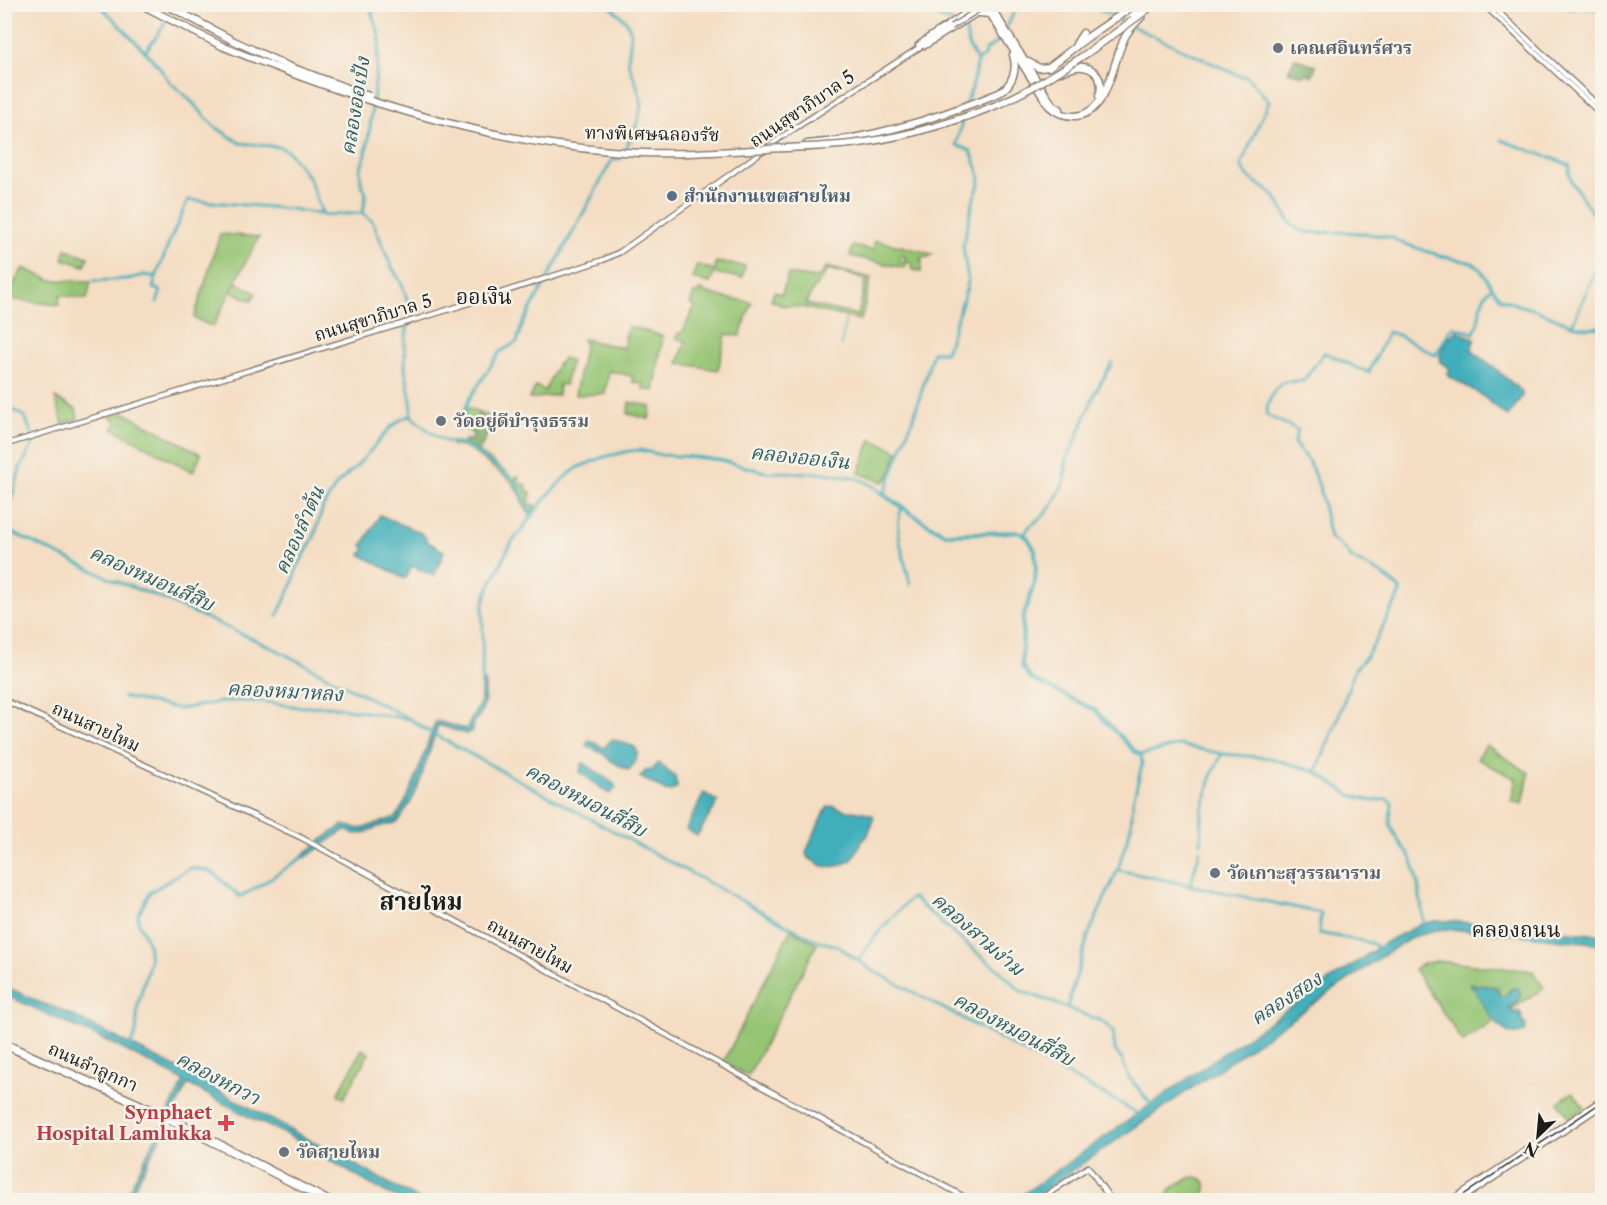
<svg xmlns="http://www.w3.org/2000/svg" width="1607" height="1205" font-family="'Libre Caslon Text','Noto Serif Thai',serif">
<rect width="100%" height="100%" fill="#f7f3e8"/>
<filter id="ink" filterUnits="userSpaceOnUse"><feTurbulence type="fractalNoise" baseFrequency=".0167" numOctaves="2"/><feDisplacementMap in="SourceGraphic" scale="12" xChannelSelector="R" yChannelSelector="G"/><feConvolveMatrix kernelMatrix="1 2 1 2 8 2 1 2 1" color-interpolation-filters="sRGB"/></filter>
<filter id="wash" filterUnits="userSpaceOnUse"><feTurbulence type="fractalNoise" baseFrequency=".008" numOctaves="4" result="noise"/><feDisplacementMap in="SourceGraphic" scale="24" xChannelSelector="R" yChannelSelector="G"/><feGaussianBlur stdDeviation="1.35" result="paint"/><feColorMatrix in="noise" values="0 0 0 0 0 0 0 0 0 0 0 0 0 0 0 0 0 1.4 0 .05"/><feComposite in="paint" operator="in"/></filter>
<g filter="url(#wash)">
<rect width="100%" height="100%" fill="#f4ddc2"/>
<!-- green -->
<g fill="#95c473" stroke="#587048" stroke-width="1.5" fill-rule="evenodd">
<polygon points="220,234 259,237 231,290 236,282 256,293 251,301 231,291 213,327 194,318"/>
<polygon points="875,240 933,254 929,257 920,258 922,262 921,272 911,269 912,264 905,261 905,256 901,256 900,261 906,263 905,268 850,256 853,246 873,250"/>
<polygon points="66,249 88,257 85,266 63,259"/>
<polygon points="716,262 745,266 742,278 714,273 710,283 692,278 697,265 715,270"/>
<path d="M826 267 871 278 861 320 801 307 779 305 778 302 771 301 774 292 782 294 788 274 816 278 821 274ZM828 269 866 279 858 315 806 304C810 290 821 281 828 269Z"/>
<polygon points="23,268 51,280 91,281 87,299 60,295 59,305 5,299"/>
<polygon points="699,290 725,298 752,302 740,336 726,334 718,370 678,363 686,341 676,338 678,333 682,333 695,306 690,304 694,293 697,294"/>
<polygon points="628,326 663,336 654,391 643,389 643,384 633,382 632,376 609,371 605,394 575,395 585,343 583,342 583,339 623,348"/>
<polygon points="563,358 571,361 565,385 559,384 558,395 529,399 536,386 545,391 558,363 560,364"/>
<polygon points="55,398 76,409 78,419 63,424"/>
<polygon points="629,402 651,406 649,419 628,414"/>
<polygon points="465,407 479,413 472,434 461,426"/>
<polygon points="123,412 201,454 193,472 113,429 117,421 110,417"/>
<path d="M871 439 898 451C894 461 892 476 883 482L859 473Z"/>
<polygon points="449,441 464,443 475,449 515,479 517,476 519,477 517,482 527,485 526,490 531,492 529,503 536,506 530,515 522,502 520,494 511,481 467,448 451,445"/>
<polygon points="1486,745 1529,773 1523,804 1511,801 1516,779 1477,759"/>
<polygon points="791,929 817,944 748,1076 723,1063"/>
<polygon points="1436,961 1533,971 1544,988 1463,1042 1414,969 1423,964"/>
<polygon points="362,1049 369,1053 344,1098 338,1094"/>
<polygon points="1573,1092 1584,1108 1569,1118 1558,1102"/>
<path d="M1193 1177 1200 1178 1206 1183C1210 1205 1180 1201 1165 1200 1167 1190 1182 1180 1193 1177Z"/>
</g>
<!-- forest -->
<g fill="#78aa65" stroke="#4a6340" stroke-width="1.5">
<polygon points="1295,58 1316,66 1312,76 1306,73 1304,76 1288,71"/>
<polygon points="479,413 495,417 479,452 464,443 466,439 470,441 474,436 472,434"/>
</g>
<!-- water -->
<g fill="#40afbb" stroke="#2e666c" stroke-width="1.5">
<path d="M1457 331 1475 339 1472 347 1473 352 1494 367 1522 392V396L1508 417 1480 394 1450 377 1448 373 1450 368 1440 362C1438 352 1448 336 1457 331Z"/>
<polygon points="380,515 421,533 426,538 426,541 444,551 434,576 412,566 406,578 403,578 361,555 365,548 362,546"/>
<path d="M481 680 485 681C485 691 486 704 481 713 476 720 474 721 472 731L466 734 438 725 420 781 411 802 398 821C391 825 382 825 375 828 369 831 364 834 356 834 351 833 348 830 343 831L305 858 302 855 342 825 361 829 396 817 405 802 415 780 435 723 437 721 466 729 481 701Z"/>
<polygon points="612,739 635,747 638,753 634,764 628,770 611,761 602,753 586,746 589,740 604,748"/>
<polygon points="584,763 614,784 616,788 609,794 606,792 580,772 582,764"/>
<path d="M659 763 675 777 677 787C668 796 663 790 654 784 650 782 645 780 640 777L646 770 650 771 654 768 656 764Z"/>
<polygon points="704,793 718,802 697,836 686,829"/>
<polygon points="834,806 848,811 863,812 874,816 868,835 861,843 852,860 841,865 831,867 822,866 807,857 806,852 824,812 828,807"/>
<polygon points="1435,921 1449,921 1602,935 1602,944 1498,933 1444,929 1431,931 1413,937 1393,949 1030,1200 1015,1200 1228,1050 1386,942 1421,924"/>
<path d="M1470 983C1478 986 1488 986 1497 987L1500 995 1505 996 1512 988H1518L1521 995 1516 1003 1509 1007 1515 1013 1519 1011 1522 1016 1520 1019 1526 1026 1525 1031C1505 1046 1483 1005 1475 991L1477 988 1470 987Z"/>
<polygon points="5,986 41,1003 61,1010 169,1064 420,1200 401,1200 370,1184 284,1133 255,1120 188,1084 128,1200 124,1200 184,1081 109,1042 5,995"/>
</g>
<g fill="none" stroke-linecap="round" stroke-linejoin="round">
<!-- stream -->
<polyline stroke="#40afbb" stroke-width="1.5" points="841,345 846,319"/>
<!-- canal -->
<g stroke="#40afbb" stroke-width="3">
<polyline points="99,4 157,64 169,81 190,100 214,126 240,143 279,147 288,151 309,178 323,215"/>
<polyline points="471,4 473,8"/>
<polyline points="935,4 932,12 933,14 952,22"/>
<polyline points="1088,4 1126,23"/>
<polyline points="1554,4 1574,9 1577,4"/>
<polyline points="1579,4 1602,11"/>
<path d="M959 25C972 32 964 37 969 47 971 52 975 56 977 61"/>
<path d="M1132 26 1240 76H1246L1269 101 1241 165C1245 179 1261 184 1271 193 1282 202 1284 219 1295 227 1306 236 1333 232 1346 232 1361 233 1379 235 1393 238L1399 242 1441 256 1473 263 1479 268 1500 298 1518 305 1536 310 1572 325 1588 328 1602 327"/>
<polyline points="145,52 161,30 174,4"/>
<polyline points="1501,140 1570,165 1569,173 1572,182 1595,217 1602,220"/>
<polyline points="363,213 366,193 361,183 360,171 366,153 370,128 380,38 369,4"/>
<polyline points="156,277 153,288 161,291 157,302"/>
<path d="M94 281 128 279 144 275 156 277 169 243 188 200 291 209 325 215 363 213 373 222 391 266 402 284 407 300 410 314 405 341V368L412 407 411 416C420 424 436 438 448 442 455 444 461 443 467 446L513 478C521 489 524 503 532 514"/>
<polyline points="1572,325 1602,256"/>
<polyline points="4,404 25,417 32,434"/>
<polyline points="461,430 468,401 500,352 517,342 523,323 544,285 612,160 621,158 636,127 642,104 636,82 629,66 628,59 630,45 631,32 626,21 608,4"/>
<path d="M902 507C892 532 906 559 910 585"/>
<polyline points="4,510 9,507 20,469 33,444 33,438"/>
<polyline points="4,529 113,580 156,596 273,648 410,719 426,730 783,923 818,941 838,946 870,969 1120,1103 1141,1116"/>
<polyline points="1024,535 1029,527 1043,516 1053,504 1064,482 1067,457 1073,447 1095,393 1112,363"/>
<polyline points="277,616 293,583 296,570 314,537 323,507 337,484 357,466 390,428 403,418 411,416"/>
<polyline points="482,682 483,606 487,592 510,545 544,500 564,478 579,467 604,457 629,451 640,450 661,455 694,457 720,460 765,472 824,473 857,478 870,484 884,495 915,413 933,352 946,352 967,287 968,280 963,246 973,201 980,182 979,173 971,151 956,145 961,126 963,109 972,88 977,61 984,56 986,50 1001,39 1018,4"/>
<polyline points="123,697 180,709 226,701 260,701 298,707 329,706 408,719"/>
<path d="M1316 772 1337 721 1355 669 1366 657 1371 649 1400 594V589L1382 574 1353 559 1343 547 1330 538 1319 486 1309 462 1294 443 1298 430 1266 415C1267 405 1273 388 1282 383 1288 380 1296 382 1303 381L1324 353C1340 357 1353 369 1369 372L1388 332 1398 335 1436 355 1449 332 1453 327 1474 333C1483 316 1476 301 1492 287"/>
<polyline points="1201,843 1202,811 1212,774 1222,754"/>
<polyline points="1118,870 1321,913 1319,933 1371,943 1380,949"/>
<polyline points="1190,886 1200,850"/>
<path d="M859 961C871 938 892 917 911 898H913L960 939 999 970 1021 991 1050 1001 1067 1008"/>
<polyline points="130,1046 136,1033 138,1004 150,961 148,943 138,921 138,915 150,892 190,868 206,870 215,874 240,897 259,886 306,855"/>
<path d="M1154 1108 1129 1077 1122 1060 1115 1050 1113 1032 1108 1026 1101 1021 1067 1008 1088 936 1118 869 1131 827 1133 801 1142 765 1141 755 1179 745 1223 754 1270 758 1316 772 1350 795 1373 801 1386 799 1392 802C1392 808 1390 814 1390 820 1390 834 1407 849 1412 861 1419 881 1421 904 1424 925"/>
</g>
<!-- river -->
<polyline stroke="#40afbb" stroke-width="4" points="884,495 923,521 946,534 1020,532 1027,537 1035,550 1036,565 1035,581 1023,618 1022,666 1031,679 1095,710 1134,751 1141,755"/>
</g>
</g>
<g filter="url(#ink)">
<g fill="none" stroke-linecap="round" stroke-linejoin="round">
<defs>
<g id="secondary">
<polyline points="1483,4 1602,115"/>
<polyline points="1490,4 1602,109"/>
<polyline points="918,45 927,38 979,4"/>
<polyline points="925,46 988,7"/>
<polyline points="4,445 444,311 603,260 620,252 732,173 783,136 951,27"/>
<polyline points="4,700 300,837 621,1010 970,1200"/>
<polyline points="4,1042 164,1114 330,1200"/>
<polyline points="4,1046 150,1111 323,1200"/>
<polyline points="1039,1200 1088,1167 1111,1200"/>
</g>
<g id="primary">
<polyline points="1452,1200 1602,1100"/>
<polyline points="1460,1200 1602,1105"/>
</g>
<g id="highway">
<polyline points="140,4 222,46"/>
<path d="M984 4 1049 106C1056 113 1065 116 1075 116 1109 114 1112 62 1125 37 1129 29 1136 23 1142 16"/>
<polyline points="989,4 1046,95 1053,105 1060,109"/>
<polyline points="979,13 990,14"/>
<polyline points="1076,44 1083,33"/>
<polyline points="1028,62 1039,68 1049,67 1088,37 1136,4"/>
<path d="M1061 72C1066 70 1071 68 1076 67 1095 65 1105 80 1099 96"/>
<path d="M807 144C873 139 938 118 999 93 1012 85 1018 70 1013 55"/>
</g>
</defs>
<!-- secondary casing -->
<use href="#secondary" stroke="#887c6f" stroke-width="7"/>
<!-- primary casing -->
<use href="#primary" stroke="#887c6f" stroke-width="8"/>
<!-- highway casing -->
<use href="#highway" stroke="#887c6f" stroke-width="9"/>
<!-- secondary -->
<use href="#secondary" stroke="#fff" stroke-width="4"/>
<!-- primary -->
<use href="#primary" stroke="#fff" stroke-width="5"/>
<!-- highway -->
<use href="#highway" stroke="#fff" stroke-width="6"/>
<!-- rail -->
<polyline stroke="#1c1c1c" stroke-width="1.5" points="1456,1200 1602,1102"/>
<defs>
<polyline id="secondary-bridge" points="951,27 987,4"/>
<g id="highway-bridge">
<polyline points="165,4 232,40 288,66 369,96"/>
<polyline points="1133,15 1146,4"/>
<path d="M222 46C245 56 268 64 291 73 394 112 501 142 611 151 663 156 716 152 768 149 801 147 834 147 866 142 910 135 958 121 999 104 1054 79 1104 42 1152 6"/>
</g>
</defs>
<!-- secondary-bridge casing -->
<use href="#secondary-bridge" stroke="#887c6f" stroke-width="7" stroke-linecap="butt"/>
<!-- highway-bridge casing -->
<use href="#highway-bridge" stroke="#887c6f" stroke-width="9" stroke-linecap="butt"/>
<!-- secondary-bridge -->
<use href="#secondary-bridge" stroke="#fff" stroke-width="4"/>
<!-- highway-bridge -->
<use href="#highway-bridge" stroke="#fff" stroke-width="6"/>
</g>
</g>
<!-- markers -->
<g fill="#6b7280" stroke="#f7f3e8" stroke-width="2">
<circle cx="1278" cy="48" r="6"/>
<circle cx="441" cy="421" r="6"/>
<circle cx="1215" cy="873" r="6"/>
<circle cx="284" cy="1152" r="6"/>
</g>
<circle fill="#5c6f8a" stroke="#f7f3e8" stroke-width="2" cx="672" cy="196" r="6"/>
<path fill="#e0444e" stroke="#f7f3e8" stroke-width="2" d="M223 1114h6v6h6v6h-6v6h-6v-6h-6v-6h6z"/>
<g text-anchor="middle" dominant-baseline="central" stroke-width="5" stroke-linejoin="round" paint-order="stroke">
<!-- worship labels -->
<g font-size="18" font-weight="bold" fill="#5b616d" stroke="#f7f3e8" text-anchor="start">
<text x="1290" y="48">เคณศอินทร์ศวร</text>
<text x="453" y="421">วัดอยู่ดีบำรุงธรรม</text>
<text x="1227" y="873">วัดเกาะสุวรรณาราม</text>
<text x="296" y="1152">วัดสายไหม</text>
</g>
<!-- street labels -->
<g font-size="18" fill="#1c1c1c" stroke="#f7f3e8">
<text transform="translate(802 109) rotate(-34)">ถนนสุขาภิบาล 5</text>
<text transform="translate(652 134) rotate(1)">ทางพิเศษฉลองรัช</text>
<text transform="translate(373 318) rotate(-17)">ถนนสุขาภิบาล 5</text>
<text transform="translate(96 727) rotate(25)">ถนนสายไหม</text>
<text transform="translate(530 946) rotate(29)">ถนนสายไหม</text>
<text transform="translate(93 1067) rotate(24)">ถนนลำลูกกา</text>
</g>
<!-- service labels -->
<g font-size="18" font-weight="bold" fill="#4e5e75" stroke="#f7f3e8" text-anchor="start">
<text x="684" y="196">สำนักงานเขตสายไหม</text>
</g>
<!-- health labels -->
<g font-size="18" font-weight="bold" fill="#be3a42" stroke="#f7f3e8" text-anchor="end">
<text x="212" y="1113">Synphaet<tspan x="212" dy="21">Hospital Lamlukka</tspan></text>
</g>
<!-- water labels -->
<g font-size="20" font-style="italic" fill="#2c5e64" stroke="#f7f3e8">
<text transform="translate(355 106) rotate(-81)">คลองออเป้ง</text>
<text transform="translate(800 457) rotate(6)">คลองออเงิน</text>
<text transform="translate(299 530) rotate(-66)">คลองลำต้น</text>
<text transform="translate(152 578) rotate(24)">คลองหมอนสี่สิบ</text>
<text transform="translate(285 691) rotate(3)">คลองหมาหลง</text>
<text transform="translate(586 800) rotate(28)">คลองหมอนสี่สิบ</text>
<text transform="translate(978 934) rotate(41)">คลองสามง่าม</text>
<text transform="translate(1286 998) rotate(-33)">คลองสอง</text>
<text transform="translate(1014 1029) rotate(28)">คลองหมอนสี่สิบ</text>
<text transform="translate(218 1078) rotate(28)">คลองหกวา</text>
</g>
<!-- quarter labels -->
<g font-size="21" fill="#1c1c1c" stroke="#f7f3e8">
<text x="484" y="296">ออเงิน</text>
<text x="1516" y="929">คลองถนน</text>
</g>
<!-- district labels -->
<g font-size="24" font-weight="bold" fill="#1c1c1c" stroke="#f7f3e8">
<text x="421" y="901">สายไหม</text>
</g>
</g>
<!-- margin -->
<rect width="1607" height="1205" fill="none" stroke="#f7f3e8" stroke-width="24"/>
<!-- north arrow -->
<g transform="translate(1538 1136) rotate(206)" stroke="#f7f3e8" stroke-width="4.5" paint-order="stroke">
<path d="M0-4.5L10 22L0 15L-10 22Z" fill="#1c1c1c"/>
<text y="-9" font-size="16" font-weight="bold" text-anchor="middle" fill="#1c1c1c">N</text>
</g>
</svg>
